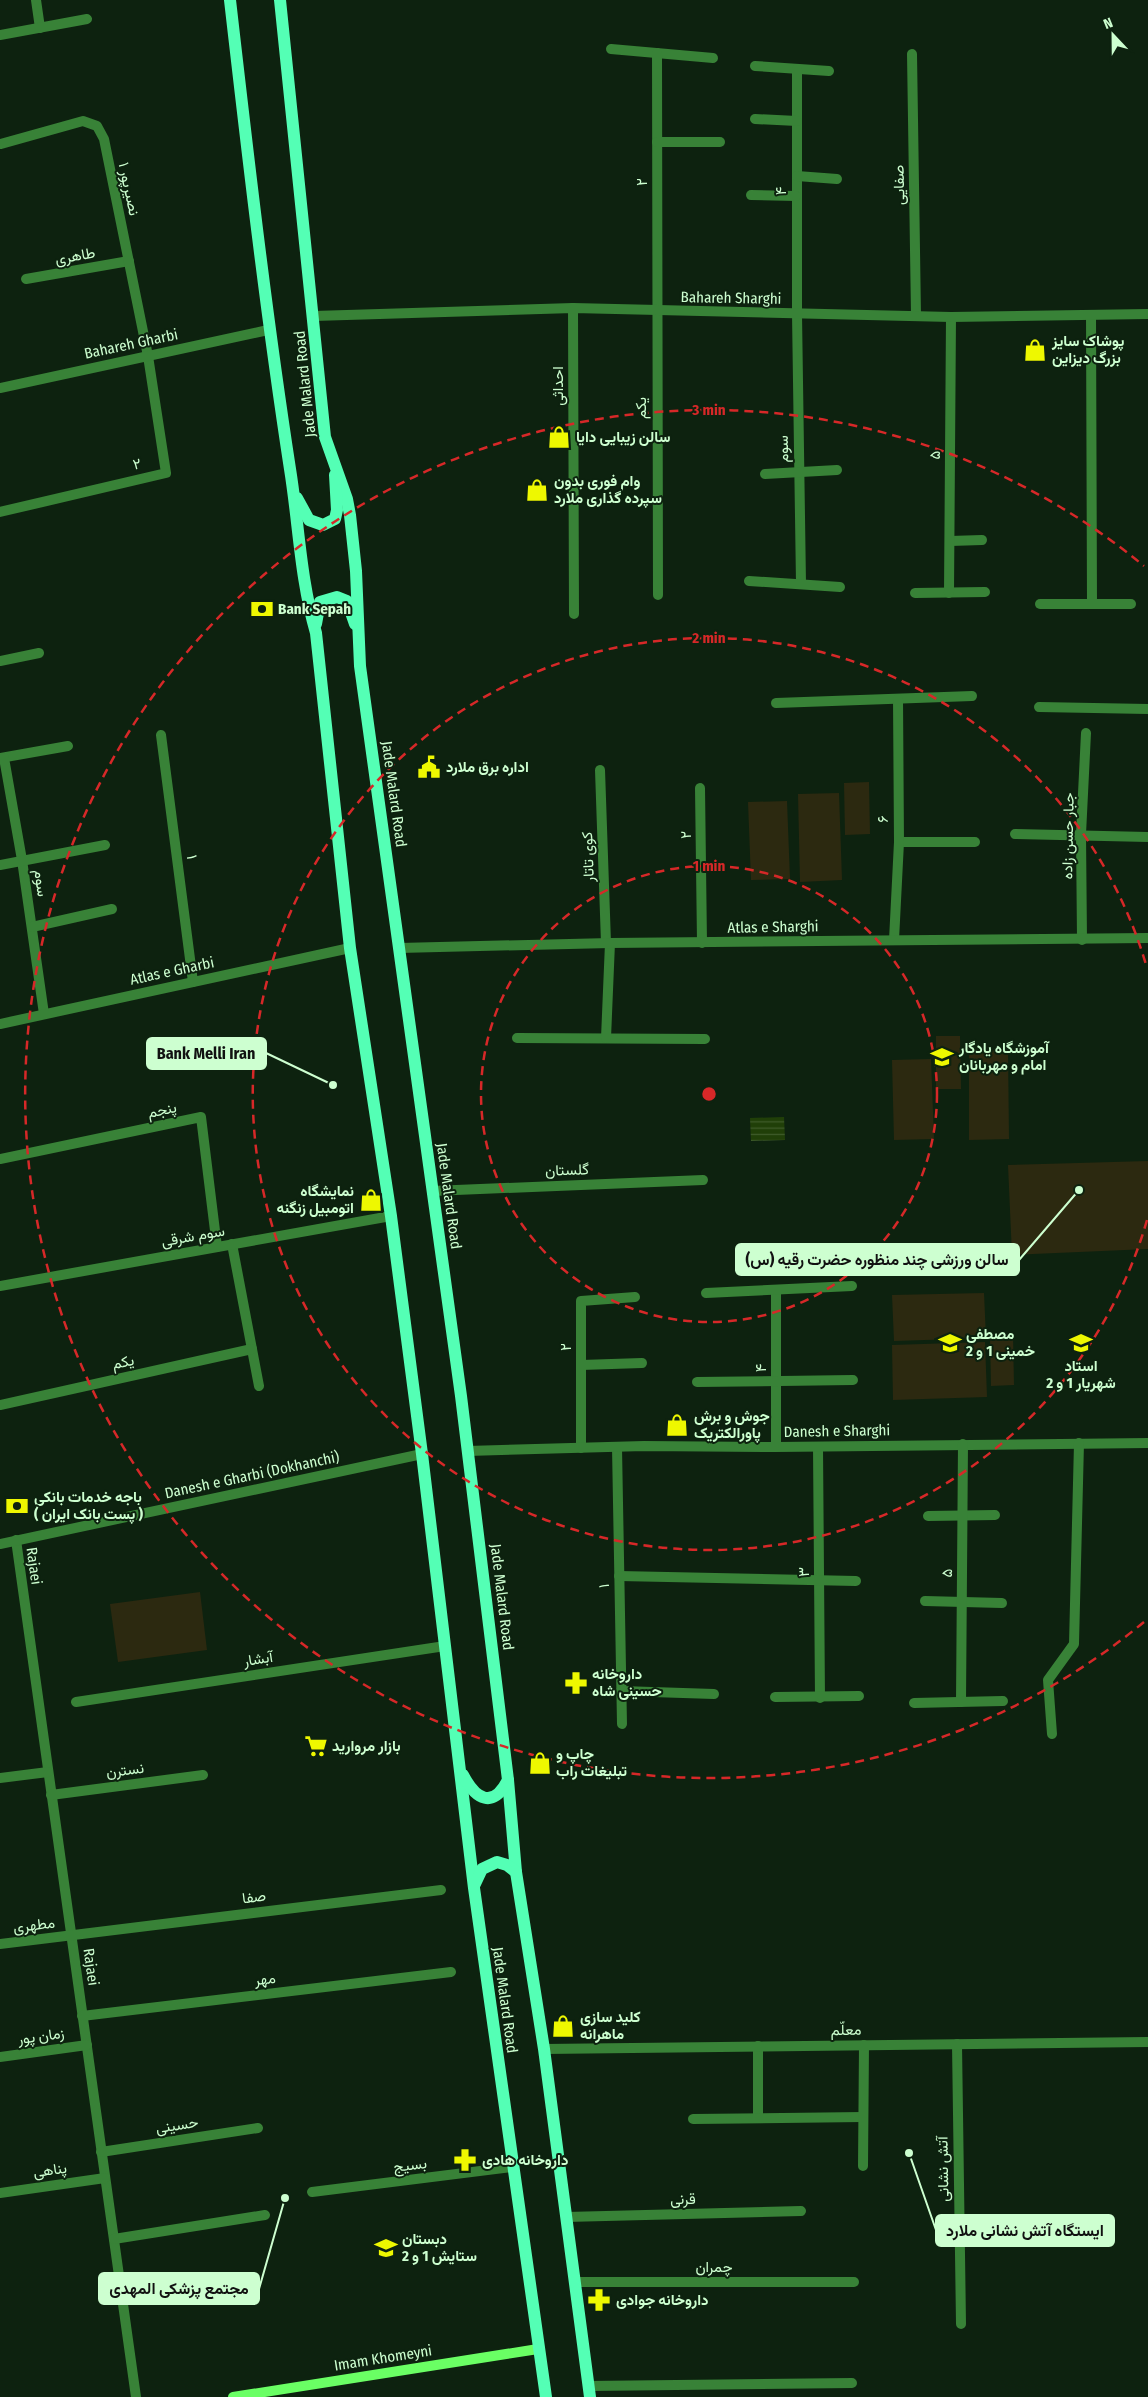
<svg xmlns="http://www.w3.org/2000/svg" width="1148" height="2397" font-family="'Fira Sans Condensed',Vazirmatn,sans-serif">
<defs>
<pattern id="water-rules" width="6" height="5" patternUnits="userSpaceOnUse" patternTransform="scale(1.25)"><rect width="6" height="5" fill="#203f08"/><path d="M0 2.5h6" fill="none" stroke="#3f5c2b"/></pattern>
</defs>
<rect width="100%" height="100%" fill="#0d220f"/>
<!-- park -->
<g fill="#2c2910">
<polygon points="869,782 870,834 845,835 844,783"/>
<polygon points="839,793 842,880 800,882 798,794"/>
<polygon points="787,801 790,879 751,880 748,802"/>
<polygon points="936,1036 960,1036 961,1089 936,1089"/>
<polygon points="969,1050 1008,1050 1009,1139 969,1140"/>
<polygon points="931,1059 934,1139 894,1140 892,1060"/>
<polygon points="1148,1161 1148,1249 1012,1255 1008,1165"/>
<polygon points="984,1293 986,1338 894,1341 892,1295"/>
<polygon points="990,1335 1013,1335 1014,1385 991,1386"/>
<polygon points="985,1342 987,1397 893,1400 892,1345"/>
<polygon points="200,1592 207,1650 118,1662 110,1604"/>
</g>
<!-- water -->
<polygon fill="url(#water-rules)" points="784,1117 785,1140 751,1141 750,1118"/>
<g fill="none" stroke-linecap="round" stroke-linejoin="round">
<!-- minor -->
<g stroke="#388237" stroke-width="10">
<polyline points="36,0 40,28"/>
<polyline points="0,35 87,19"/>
<polyline points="611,49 713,58"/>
<polyline points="657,53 658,595"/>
<polyline points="912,54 916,315"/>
<polyline points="755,66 829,71"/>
<polyline points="797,69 797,314 801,584"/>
<polyline points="755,119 797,121"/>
<polyline points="657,142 720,142"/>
<polyline points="797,176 837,179"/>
<polyline points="751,195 796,196"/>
<polyline points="26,279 129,261"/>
<polyline points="573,308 574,614"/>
<polyline points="1091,315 1092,604"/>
<polyline points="765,474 837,470"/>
<polyline points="0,512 166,473 148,356 104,139 97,126 83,121 1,144"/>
<polyline points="950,541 982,540"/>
<polyline points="749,581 840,587"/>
<polyline points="915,593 985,592"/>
<polyline points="949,593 951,317"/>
<polyline points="1040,604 1131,604"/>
<polyline points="0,661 39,653"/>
<polyline points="776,703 972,696"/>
<polyline points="1039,707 1148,709"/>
<polyline points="161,735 193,982"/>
<polyline points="0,758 68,746"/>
<polyline points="4,758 22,860 44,1014"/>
<polyline points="600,770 606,943"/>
<polyline points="700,788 702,943"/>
<polyline points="1015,834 1148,837"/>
<polyline points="899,842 975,842"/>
<polyline points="0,865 105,845"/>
<polyline points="32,927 112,909"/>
<polyline points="894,940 899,842 898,699"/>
<polyline points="1082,940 1081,834 1086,733"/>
<polyline points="517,1038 705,1039"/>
<polyline points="606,1038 610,943"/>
<polyline points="0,1159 201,1117 217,1247"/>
<polyline points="432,1191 703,1180"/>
<polyline points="232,1244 259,1386"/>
<polyline points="0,1286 391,1216"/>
<polyline points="776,1290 776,1447"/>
<polyline points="706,1293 852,1286"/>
<polyline points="581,1365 642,1363"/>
<polyline points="697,1382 853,1380"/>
<polyline points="0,1405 252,1349"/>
<polyline points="617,1447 622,1724"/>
<polyline points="818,1447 820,1698"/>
<polyline points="581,1448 581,1301 635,1297"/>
<polyline points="467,1451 644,1446 776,1447 1148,1443"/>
<polyline points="928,1516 995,1515"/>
<polyline points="16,1540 136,2397"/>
<polyline points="619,1576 856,1581"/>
<polyline points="925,1601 1002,1603"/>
<polyline points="621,1691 714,1694"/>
<polyline points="775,1697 859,1696"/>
<polyline points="76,1702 445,1646"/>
<polyline points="961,1702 963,1444"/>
<polyline points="914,1703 1003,1701"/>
<polyline points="1052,1734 1048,1680 1074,1644 1079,1443"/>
<polyline points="0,1778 48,1772"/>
<polyline points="51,1795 203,1775"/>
<polyline points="0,1944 441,1890"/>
<polyline points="82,2016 451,1972"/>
<polyline points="957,2044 961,2324"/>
<polyline points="0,2057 87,2045"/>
<polyline points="758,2118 758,2046"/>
<polyline points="693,2119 863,2117"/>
<polyline points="101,2152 258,2128"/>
<polyline points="863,2166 864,2045"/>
<polyline points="312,2192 512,2167"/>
<polyline points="0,2193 105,2178"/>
<polyline points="566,2217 801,2211"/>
<polyline points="114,2239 265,2215"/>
<polyline points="574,2282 854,2282"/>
<polyline points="588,2386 852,2383"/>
</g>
<!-- tertiary -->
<g stroke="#388237" stroke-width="10">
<polyline points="314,316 573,308 951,317 1148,314"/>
<polyline points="0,388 268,330"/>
<polyline points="399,948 610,943 1148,938"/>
<polyline points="0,1024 350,948"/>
<polyline points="0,1544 422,1454"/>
<polyline points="544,2049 1148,2042"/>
</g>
<!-- secondary -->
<polyline stroke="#6aff64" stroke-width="10" points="233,2397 538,2349"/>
<!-- primary -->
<g stroke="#54ffb5" stroke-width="12">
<path d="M230 0C248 157 266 313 290 469 299 525 300 578 316 633L350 948 391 1216 422 1454 474 1888 546 2397"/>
<polyline points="280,0 325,437 347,499 350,515 356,571 360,666 461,1396 508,1780 516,1872 544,2049 590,2397"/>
<polyline points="297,498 309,520 323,525 335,519 337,510 335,475"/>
<polyline points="316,624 320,602 337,597 347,601 355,624"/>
<path d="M463 1775C476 1800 493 1809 508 1780"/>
<polyline points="474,1886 482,1869 497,1862 507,1865 516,1872"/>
</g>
</g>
<!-- distance rings -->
<g fill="none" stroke="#d62828" stroke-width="2.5" stroke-dasharray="9 6">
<circle cx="709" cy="1094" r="228"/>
<path d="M1147 1220A456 456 0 1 1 1147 968"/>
<path d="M1144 1622A684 684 0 1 1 1144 566"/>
</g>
<!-- icons -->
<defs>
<symbol id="shop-bare" viewBox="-9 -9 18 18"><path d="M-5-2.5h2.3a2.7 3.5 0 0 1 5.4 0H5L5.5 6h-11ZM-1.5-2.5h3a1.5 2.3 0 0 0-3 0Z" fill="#eef800" stroke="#0d220f" stroke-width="2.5" paint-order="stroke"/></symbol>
<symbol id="bank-bare" viewBox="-9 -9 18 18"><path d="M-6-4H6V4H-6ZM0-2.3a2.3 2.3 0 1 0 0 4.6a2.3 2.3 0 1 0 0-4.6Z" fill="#eef800" stroke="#0d220f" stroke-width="2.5" paint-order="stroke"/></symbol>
<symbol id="civic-bare" viewBox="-9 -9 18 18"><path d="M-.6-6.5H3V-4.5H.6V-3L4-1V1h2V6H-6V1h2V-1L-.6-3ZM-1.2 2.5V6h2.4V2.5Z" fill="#eef800" stroke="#0d220f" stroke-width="2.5" paint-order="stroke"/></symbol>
<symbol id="school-bare" viewBox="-9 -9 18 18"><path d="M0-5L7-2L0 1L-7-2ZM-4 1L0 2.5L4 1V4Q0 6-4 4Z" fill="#eef800" stroke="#0d220f" stroke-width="2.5" paint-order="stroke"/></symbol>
<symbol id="pharmacy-bare" viewBox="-9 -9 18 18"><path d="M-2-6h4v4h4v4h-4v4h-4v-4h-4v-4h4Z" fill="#eef800" stroke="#0d220f" stroke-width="2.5" paint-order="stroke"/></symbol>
<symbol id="supermarket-bare" viewBox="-9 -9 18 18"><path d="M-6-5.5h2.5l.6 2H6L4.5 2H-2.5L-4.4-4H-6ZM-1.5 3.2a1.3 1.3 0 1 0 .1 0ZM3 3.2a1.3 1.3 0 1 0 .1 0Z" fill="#eef800" stroke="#0d220f" stroke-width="2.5" paint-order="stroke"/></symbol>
</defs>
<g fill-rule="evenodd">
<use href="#shop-bare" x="1019" y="334" width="32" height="32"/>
<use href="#shop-bare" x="543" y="421" width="32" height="32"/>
<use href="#shop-bare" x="521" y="474" width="32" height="32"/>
<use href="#bank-bare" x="246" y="593" width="32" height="32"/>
<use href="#civic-bare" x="413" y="751" width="32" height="32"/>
<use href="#school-bare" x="926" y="1041" width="32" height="32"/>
<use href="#shop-bare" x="355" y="1184" width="32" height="32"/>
<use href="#school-bare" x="934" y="1327" width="32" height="32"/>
<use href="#school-bare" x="1065" y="1327" width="32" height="32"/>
<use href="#shop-bare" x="661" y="1409" width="32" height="32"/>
<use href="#bank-bare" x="1" y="1490" width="32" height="32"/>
<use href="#pharmacy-bare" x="560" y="1667" width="32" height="32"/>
<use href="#supermarket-bare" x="300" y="1730" width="32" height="32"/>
<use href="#shop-bare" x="524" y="1747" width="32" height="32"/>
<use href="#shop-bare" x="547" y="2010" width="32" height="32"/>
<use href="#pharmacy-bare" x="449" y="2144" width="32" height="32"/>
<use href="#school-bare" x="370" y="2232" width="32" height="32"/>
<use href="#pharmacy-bare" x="583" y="2284" width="32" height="32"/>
</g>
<g text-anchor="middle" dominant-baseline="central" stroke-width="4" stroke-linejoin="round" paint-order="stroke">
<!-- street labels -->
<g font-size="15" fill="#cdffd0" stroke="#0d220f">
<text transform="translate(642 182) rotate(-90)">۲</text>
<text transform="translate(899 185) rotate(-91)">صفایی</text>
<text transform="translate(129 189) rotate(78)">نصیرپور ۱</text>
<text transform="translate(781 191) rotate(-90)">۴</text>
<text transform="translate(75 256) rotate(-10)">طاهری</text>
<text transform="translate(731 298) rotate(1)">Bahareh Sharghi</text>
<text transform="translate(131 344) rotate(-12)">Bahareh Gharbi</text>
<text transform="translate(305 384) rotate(-96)">Jade Malard Road</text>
<text transform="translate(558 386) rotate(-90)">احداثی</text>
<text transform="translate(641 408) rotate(-90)">یکم</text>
<text transform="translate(783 449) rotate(-91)">سوم</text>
<text transform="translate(935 455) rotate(-90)">۵</text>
<text transform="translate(137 464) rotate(-13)">۲</text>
<text transform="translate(394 794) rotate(82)">Jade Malard Road</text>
<text transform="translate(883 819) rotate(-90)">۶</text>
<text transform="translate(686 835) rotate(-91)">۲</text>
<text transform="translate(1068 836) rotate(-89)">جبار حسن زاده</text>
<text transform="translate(192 857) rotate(83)">۱</text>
<text transform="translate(588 857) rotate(-92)">کوی تاتار</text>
<text transform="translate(41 883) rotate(82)">سوم</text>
<text transform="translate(773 927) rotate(-1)">Atlas e Sharghi</text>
<text transform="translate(172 971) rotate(-12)">Atlas e Gharbi</text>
<text transform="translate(162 1110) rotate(-12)">پنجم</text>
<text transform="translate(567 1170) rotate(-2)">گلستان</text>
<text transform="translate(449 1196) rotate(82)">Jade Malard Road</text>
<text transform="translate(193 1236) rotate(-10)">سوم شرقی</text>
<text transform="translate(566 1347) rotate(-90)">۲</text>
<text transform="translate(123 1362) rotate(-12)">یکم</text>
<text transform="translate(761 1368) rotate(-90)">۴</text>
<text transform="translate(837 1431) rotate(-1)">Danesh e Sharghi</text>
<text transform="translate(252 1475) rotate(-12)">Danesh e Gharbi (Dokhanchi)</text>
<text transform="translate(34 1566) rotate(82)">Rajaei</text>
<text transform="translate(804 1572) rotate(-90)">۳</text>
<text transform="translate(947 1573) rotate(-89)">۵</text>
<text transform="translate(604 1586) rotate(-91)">۱</text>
<text transform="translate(502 1597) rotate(83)">Jade Malard Road</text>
<text transform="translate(258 1659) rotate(-9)">آبشار</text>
<text transform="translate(125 1770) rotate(-7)">نسترن</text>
<text transform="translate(254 1897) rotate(-7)">صفا</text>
<text transform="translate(34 1925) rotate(-7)">مطهری</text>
<text transform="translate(91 1967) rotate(82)">Rajaei</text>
<text transform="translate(265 1979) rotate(-7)">مهر</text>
<text transform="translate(505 2000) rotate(82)">Jade Malard Road</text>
<text transform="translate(846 2030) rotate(-1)">معلّم</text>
<text transform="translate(41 2036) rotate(-8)">زمان پور</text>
<text transform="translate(177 2125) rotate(-9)">حسینی</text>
<text transform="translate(410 2165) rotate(-7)">بسیج</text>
<text transform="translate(943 2169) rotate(-91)">آتش نشانی</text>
<text transform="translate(50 2170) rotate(-8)">پناهی</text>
<text transform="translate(683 2199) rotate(-1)">قرنی</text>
<text x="714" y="2267">چمران</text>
<text transform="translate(383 2358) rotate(-9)">Imam Khomeyni</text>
</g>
<!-- poi labels -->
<g font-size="15" font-weight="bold" fill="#cdffd0" stroke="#0d220f" text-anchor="start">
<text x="1052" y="341">پوشاک سایز<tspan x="1052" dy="17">بزرگ دیزاین</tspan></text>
<text x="576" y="437">سالن زیبایی دایا</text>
<text x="554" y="481">وام فوری بدون<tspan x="554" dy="17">سپرده گذاری ملارد</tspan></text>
<text x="278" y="609">Bank Sepah</text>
<text x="446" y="767">اداره برق ملارد</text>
<text x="959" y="1048">آموزشگاه یادگار<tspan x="959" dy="17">امام و مهربانان</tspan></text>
<text x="354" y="1191" text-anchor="end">نمایشگاه<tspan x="354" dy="17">اتومبیل زنگنه</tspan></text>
<text x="966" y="1334">مصطفی<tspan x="966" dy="17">خمینی 1 و 2</tspan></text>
<text x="1081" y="1366" text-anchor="middle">استاد<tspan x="1081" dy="17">شهریار 1 و 2</tspan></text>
<text x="694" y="1416">جوش و برش<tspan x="694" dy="17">پاورالکتریک</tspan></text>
<text x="34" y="1497">باجه خدمات بانکی<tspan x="34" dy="17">( پست بانک ایران )</tspan></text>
<text x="592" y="1674">داروخانه<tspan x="592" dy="17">حسینی شاه</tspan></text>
<text x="332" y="1746">بازار مروارید</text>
<text x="556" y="1754">چاپ و<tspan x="556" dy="17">تبلیغات راب</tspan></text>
<text x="580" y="2017">کلید سازی<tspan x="580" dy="17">ماهرانه</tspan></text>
<text x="482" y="2160">داروخانه هادی</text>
<text x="402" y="2239">دبستان<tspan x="402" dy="17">ستایش 1 و 2</tspan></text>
<text x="616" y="2300">داروخانه جوادی</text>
</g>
</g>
<circle cx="709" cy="1094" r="8" fill="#d62828" stroke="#0d220f" stroke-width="2.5"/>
<g font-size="15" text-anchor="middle" font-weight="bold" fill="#d62828" stroke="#0d220f" stroke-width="4" stroke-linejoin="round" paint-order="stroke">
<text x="709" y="415">3 min</text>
<text x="709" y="643">2 min</text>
<text x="709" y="871">1 min</text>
</g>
<!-- callouts -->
<path fill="none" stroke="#cdffd0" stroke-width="2" d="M333 1085L266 1053M1079 1190L1019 1260M909 2153L936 2230M285 2198L259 2289"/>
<g fill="#cdffd0" stroke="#0d220f" stroke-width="2">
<circle cx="333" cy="1085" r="5"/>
<circle cx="1079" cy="1190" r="5"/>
<circle cx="909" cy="2153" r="5"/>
<circle cx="285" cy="2198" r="5"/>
</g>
<g fill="#cdffd0" stroke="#cdffd0" stroke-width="2">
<rect x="147" y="1038" width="119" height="31" rx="5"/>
<rect x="736" y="1244" width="283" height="31" rx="5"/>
<rect x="936" y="2215" width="178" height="31" rx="5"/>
<rect x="99" y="2273" width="160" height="31" rx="5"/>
</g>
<g font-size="16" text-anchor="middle" font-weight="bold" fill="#111">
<text x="206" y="1059">Bank Melli Iran</text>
<text x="877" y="1265">سالن ورزشی چند منظوره حضرت رقیه (س)</text>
<text x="1025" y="2236">ایستگاه آتش نشانی ملارد</text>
<text x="179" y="2294">مجتمع پزشکی المهدی</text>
</g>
<!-- north arrow -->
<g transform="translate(1113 35) rotate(338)" stroke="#0d220f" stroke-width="4" paint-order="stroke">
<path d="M0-4L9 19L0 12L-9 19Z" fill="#cdffd0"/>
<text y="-8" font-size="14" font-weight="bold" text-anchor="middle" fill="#cdffd0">N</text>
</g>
</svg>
